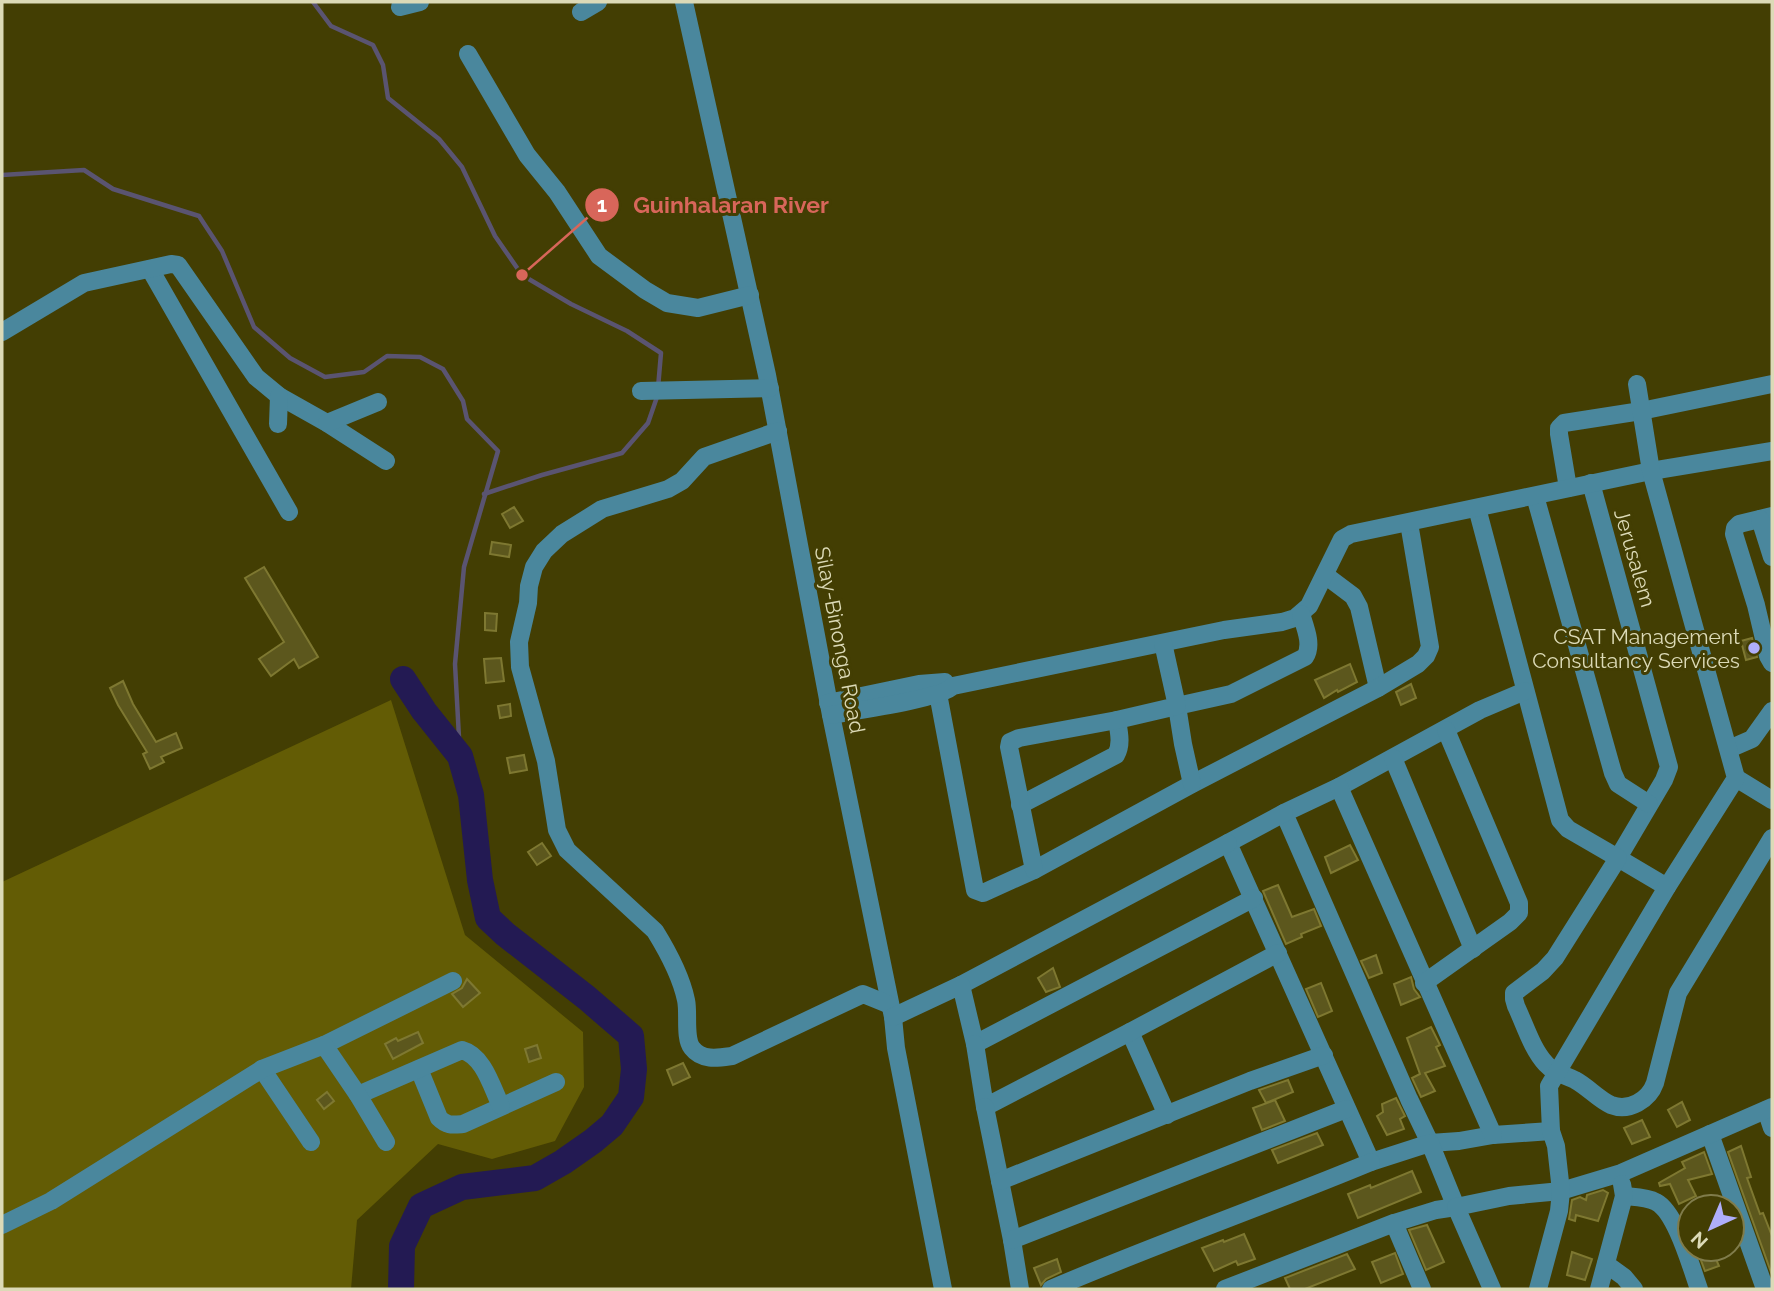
<svg xmlns="http://www.w3.org/2000/svg" width="1774" height="1291" font-family="Raleway,sans-serif">
<rect width="100%" height="100%" fill="#433e03"/>
<!-- green -->
<polygon fill="#635c05" points="391,700 465,935 583,1032 584,1087 555,1141 492,1159 438,1144 357,1220 351,1289 2,1289 2,882"/>
<g fill="none" stroke-linecap="round" stroke-linejoin="round">
<!-- stream -->
<g stroke="#5a5471" stroke-width="4.5">
<polyline points="313,2 331,26 373,45 383,65 388,98 439,139 462,167 495,236 522,275 571,304 627,331 661,353 658,388"/>
<polyline points="2,175 84,170 113,189 199,216 222,251 254,327 290,358 325,377 364,372 387,356 420,357 443,369 463,401 467,419 498,451 464,567 455,664 460,756"/>
<polyline points="484,494 542,475 622,453 648,423 657,397"/>
</g>
<!-- river -->
<polyline stroke="#231a53" stroke-width="26" points="401,1289 402,1246 421,1206 462,1187 535,1178 563,1162 593,1141 612,1125 631,1097 634,1069 631,1036 587,998 505,934 488,918 480,880 471,795 460,756 424,711 403,679"/>
</g>
<!-- building -->
<g fill="#5c571d" stroke="#7e7831" stroke-width="2">
<polygon points="514,507 523,521 510,528 502,514"/>
<polygon points="492,542 511,545 509,557 490,554"/>
<polygon points="264,567 318,657 299,668 294,659 271,676 259,659 284,642 245,578"/>
<polygon points="485,613 497,614 496,631 485,630"/>
<polygon points="1752,638 1757,657 1746,660 1741,641"/>
<polygon points="501,658 504,681 486,683 484,659"/>
<polygon points="1350,664 1357,682 1338,692 1337,690 1324,698 1315,680"/>
<polygon points="123,681 133,704 156,742 176,733 182,748 161,757 164,762 150,769 143,754 147,752 118,705 110,688"/>
<polygon points="1411,684 1416,698 1401,705 1396,692"/>
<polygon points="510,704 511,716 500,718 498,706"/>
<polygon points="524,755 527,770 510,773 507,758"/>
<polygon points="542,843 551,856 537,865 528,852"/>
<polygon points="1350,845 1358,860 1331,873 1325,857"/>
<polygon points="1278,885 1292,917 1314,909 1321,926 1301,934 1302,937 1286,944 1263,891"/>
<polygon points="1376,955 1382,973 1369,978 1361,961"/>
<polygon points="1053,968 1060,987 1046,992 1038,978"/>
<polygon points="1411,977 1414,989 1420,997 1401,1005 1394,984"/>
<polygon points="467,979 480,993 463,1007 452,994 462,988"/>
<polygon points="1321,983 1332,1011 1318,1017 1306,989"/>
<polygon points="1431,1027 1440,1045 1436,1047 1445,1066 1425,1073 1435,1091 1421,1097 1412,1078 1420,1074 1407,1038"/>
<polygon points="418,1032 423,1043 393,1059 385,1044 396,1038 398,1041"/>
<polygon points="537,1045 541,1058 529,1062 525,1049"/>
<polygon points="683,1063 690,1077 673,1085 667,1070"/>
<polygon points="1288,1080 1293,1092 1266,1103 1259,1090"/>
<polygon points="327,1092 334,1101 324,1109 317,1100"/>
<polygon points="1396,1098 1405,1116 1400,1119 1404,1129 1387,1135 1377,1116 1383,1112 1382,1104"/>
<polygon points="1275,1100 1285,1121 1262,1130 1253,1108"/>
<polygon points="1682,1102 1690,1120 1677,1127 1668,1110"/>
<polygon points="1642,1120 1650,1137 1632,1144 1624,1128"/>
<polygon points="1317,1133 1323,1145 1278,1163 1272,1150"/>
<polygon points="1741,1146 1751,1177 1747,1178 1760,1214 1763,1213 1772,1236 1772,1275 1728,1152"/>
<polygon points="1704,1152 1712,1174 1688,1180 1696,1196 1679,1204 1670,1184 1660,1186 1659,1183 1685,1168 1682,1162"/>
<polygon points="1412,1171 1421,1192 1358,1218 1348,1194 1370,1185 1371,1188"/>
<polygon points="1603,1190 1608,1193 1598,1221 1576,1215 1575,1221 1569,1219 1572,1200 1580,1197 1586,1200 1587,1195"/>
<polygon points="1427,1225 1444,1262 1426,1270 1409,1230"/>
<polygon points="1244,1234 1255,1259 1238,1265 1236,1261 1214,1271 1202,1248 1223,1240 1224,1242"/>
<polygon points="1712,1250 1719,1266 1705,1271 1699,1255"/>
<polygon points="1572,1252 1592,1259 1585,1280 1567,1275"/>
<polygon points="1395,1253 1403,1274 1381,1283 1372,1262"/>
<polygon points="1347,1254 1355,1269 1305,1289 1290,1289 1285,1278"/>
<polygon points="1057,1259 1061,1272 1046,1279 1041,1285 1034,1268"/>
</g>
<g fill="none" stroke-linecap="round" stroke-linejoin="round">
<!-- minor -->
<g stroke="#4a879d" stroke-width="18">
<polyline points="684,2 767,375 831,715 893,1017 896,1048 943,1289"/>
<polyline points="400,7 420,2"/>
<polyline points="581,12 598,2"/>
<polyline points="468,54 527,155 557,192 599,256 645,290 667,303 698,308 750,295"/>
<polyline points="150,269 289,512"/>
<polyline points="2,332 84,283 171,264 178,265 256,377 279,396 327,423 386,461"/>
<polyline points="641,391 770,388"/>
<polyline points="327,423 378,402"/>
<polyline points="278,424 279,396"/>
<path d="M778 431 704 457 682 481 668 489 602 509 562 534 544 551 534 567 529 586 528 603 519 642 520 667 546 761 557 830 567 850 655 931C668 952 681 976 686 1000 689 1013 684 1038 692 1048 702 1061 718 1058 732 1056L863 994 890 1005"/>
<polyline points="1591,483 1669,767 1664,780 1618,858 1667,887"/>
<polyline points="1568,488 1559,434 1559,428 1564,423 1641,411 1772,384"/>
<polyline points="1535,496 1613,773 1618,784 1649,804"/>
<path d="M1477 508 1560 820 1568 829 1618 858 1555 958 1543 971 1514 993V999L1516 1006C1525 1025 1532 1049 1546 1064 1554 1073 1565 1075 1575 1080 1588 1087 1598 1099 1611 1105 1629 1112 1649 1100 1655 1083L1678 993 1772 838"/>
<polyline points="1772,516 1739,524 1735,528 1734,534 1756,605 1768,656 1772,663"/>
<polyline points="1760,519 1772,557"/>
<polyline points="1325,575 1353,596 1359,607 1378,688"/>
<polyline points="936,683 975,890 983,893 1034,870 1192,784 1378,688 1418,664 1426,656 1430,647 1409,523"/>
<polyline points="1525,691 1480,710 1339,787 1284,813 1409,1099 1430,1143 1459,1141 1493,1135 1551,1131"/>
<polyline points="828,703 919,684 945,682"/>
<path d="M831 715C853 711 941 699 953 686L1224 630 1282 622 1295 618 1309 606 1342 539 1351 534 1651 471 1772 451"/>
<polyline points="1729,749 1752,739 1772,711"/>
<polyline points="1393,758 1473,949"/>
<polyline points="1736,778 1772,800"/>
<path d="M1192 784 1183 744 1177 706 1231 694 1305 657C1313 645 1305 627 1301 614"/>
<polyline points="1339,787 1493,1135"/>
<path d="M1020 805 1116 755C1122 745 1119 732 1117 720"/>
<polyline points="1284,813 1228,843 1371,1162 1430,1143 1456,1207 1436,1210 1394,1223 1422,1289"/>
<polyline points="1034,870 1009,747 1010,742 1019,738 1117,720 1177,706 1163,643"/>
<polyline points="1424,983 1510,922 1519,913 1519,903 1446,730"/>
<polyline points="961,985 1228,843"/>
<polyline points="893,1017 961,985 975,1044 1254,898"/>
<polyline points="1130,1032 1167,1115"/>
<polyline points="975,1044 985,1107 1130,1032 1278,953"/>
<polyline points="324,1045 453,981"/>
<polyline points="262,1069 311,1142"/>
<path d="M419 1069 439 1118C447 1126 452 1125 463 1124L556 1082"/>
<path d="M358 1095 462 1050C484 1056 492 1088 501 1106"/>
<polyline points="985,1107 1012,1240 1020,1289"/>
<polyline points="1766,1110 1772,1128"/>
<polyline points="1710,1134 1765,1289"/>
<polyline points="1000,1181 1250,1081 1324,1055"/>
<path d="M1624 1196C1633 1197 1647 1197 1656 1202 1676 1212 1691 1267 1699 1289"/>
<polyline points="2,1225 51,1201 262,1069 324,1045 358,1095 386,1142"/>
<polyline points="1012,1240 1346,1109"/>
<polyline points="1606,1264 1624,1277 1634,1289"/>
<path d="M1051 1289C1156 1244 1265 1206 1371 1162"/>
<polyline points="1225,1289 1394,1223"/>
<polyline points="1492,1289 1456,1207 1509,1196 1561,1191 1621,1173 1772,1107"/>
<polyline points="1538,1289 1559,1211 1561,1191 1556,1146 1551,1131 1549,1086 1667,887 1736,778 1651,471 1637,384"/>
<polyline points="1599,1289 1624,1196 1622,1184"/>
</g>
</g>
<!-- markers -->
<circle fill="#afaefa" stroke="#433e03" stroke-width="2.5" cx="1754" cy="648" r="7"/>
<g text-anchor="middle" dominant-baseline="central" stroke-width="6" stroke-linejoin="round" paint-order="stroke">
<!-- street labels -->
<g font-size="21" fill="#dcdab7" stroke="#433e03">
<text transform="translate(1635 558) rotate(74)">Jerusalem</text>
<text transform="translate(840 640) rotate(79)">Silay-Binonga Road</text>
</g>
<!-- poi labels -->
<g font-size="21" fill="#dcdab7" stroke="#433e03" text-anchor="end">
<text x="1740" y="636">CSAT Management<tspan x="1740" dy="24">Consultancy Services</tspan></text>
</g>
</g>
<!-- callouts -->
<path fill="none" stroke="#d8665a" stroke-width="2.5" d="M522 275L602 205"/>
<g fill="#d8665a" stroke="#433e03" stroke-width="2.5">
<circle cx="522" cy="275" r="7"/>
<circle cx="602" cy="205" r="18"/>
</g>
<g font-size="21" text-anchor="middle" font-weight="bold" fill="#fff">
<text x="602" y="212">1</text>
</g>
<g font-size="23" text-anchor="middle" font-weight="bold" fill="#d8665a" stroke="#433e03" stroke-width="6" stroke-linejoin="round" paint-order="stroke">
<text x="731" y="213">Guinhalaran River</text>
</g>
<!-- border -->
<rect width="1774" height="1291" fill="none" stroke="#dcdab7" stroke-width="7"/>
<!-- north arrow -->
<g transform="translate(1711 1228) rotate(224)"><circle r="33" fill="#433e03" stroke="#807c4b" stroke-width="2"/>
<path d="M0-5L12 26L0 18L-12 26Z" fill="#afaefa"/>
<text y="-10" font-size="19" font-weight="bold" text-anchor="middle" fill="#dcdab7">N</text>
</g>
</svg>
